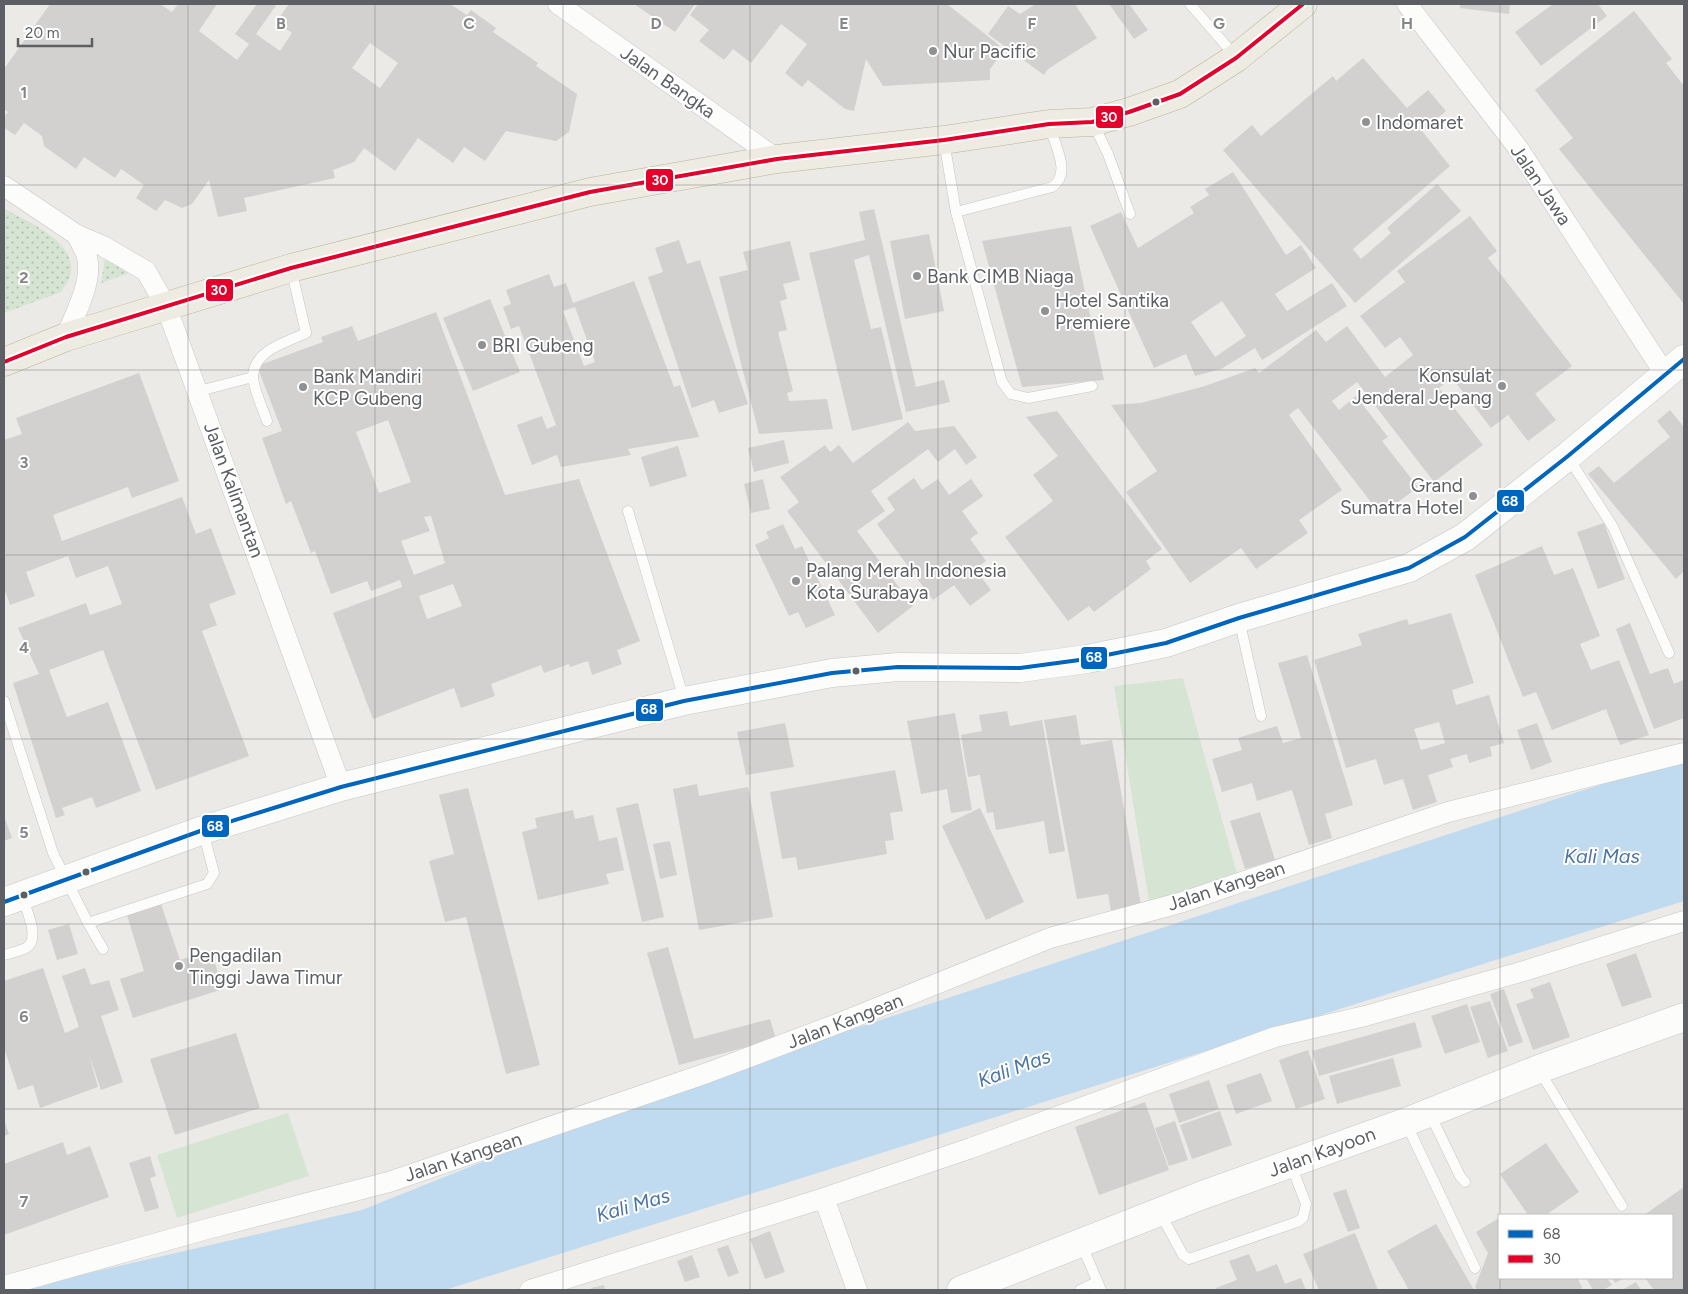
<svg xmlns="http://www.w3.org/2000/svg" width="1688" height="1294" font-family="Figtree,sans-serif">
<defs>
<pattern id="park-dots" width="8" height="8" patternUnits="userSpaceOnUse" patternTransform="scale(1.25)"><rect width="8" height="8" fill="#d6e5d3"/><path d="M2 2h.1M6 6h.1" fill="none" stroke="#b1bdaf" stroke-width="1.8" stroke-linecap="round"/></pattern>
</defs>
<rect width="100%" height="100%" fill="#ebeae6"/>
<!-- grass -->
<g fill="#d6e5d3">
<polygon points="1183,678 1237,874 1150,907 1114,686"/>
<polygon points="288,1113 309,1176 177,1218 157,1155"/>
</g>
<!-- park -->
<g fill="url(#park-dots)">
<path d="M4 208C26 222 74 239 71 271 71 278 65 286 61 292L4 313Z"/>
<polygon points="106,253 129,273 101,283"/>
</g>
<!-- water -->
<polygon fill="#c0dbf0" points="1684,759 1684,901 445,1290 15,1290 362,1210 639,1099 1565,796"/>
<!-- building -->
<g fill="#d2d1cf" fill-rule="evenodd">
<path d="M50 4H160L172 12 178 4H217L199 31 237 60 249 44 235 34 257 4H277L256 34 280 51 292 33 276 22 289 4H450L467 15 471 10 496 28 493 32 538 63 536 66 577 94 569 132 556 141 506 131 485 161 464 147 453 163 418 138 395 171 364 148 354 162 333 170 335 178 244 198 247 211 218 217 209 180 192 204 182 208 165 200 156 211 136 198 144 185 121 169 115 178 84 157 76 169 44 146 42 136 24 123 15 135 4 128V117L8 112 4 109V69ZM370 43 398 63 380 88 352 68Z"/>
<polygon points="634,4 695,4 675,32"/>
<polygon points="698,4 947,4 999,45 999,57 990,69 990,80 883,86 866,59 854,111 845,109 808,80 802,87 785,73 807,44 781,24 751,63 733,49 724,60 699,41 709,30 690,15"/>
<polygon points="1036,4 1075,4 1097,38 1048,69 1044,75 988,34 1008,6 1020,14"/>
<polygon points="1109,4 1129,4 1148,30 1134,39"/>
<polygon points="1460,4 1510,4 1509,14 1460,8"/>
<polygon points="1553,4 1598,4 1607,16 1541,66 1515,32"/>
<polygon points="1634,11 1672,59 1666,63 1684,86 1684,304 1559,149 1573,138 1535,90"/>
<polygon points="1363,58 1407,108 1428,90 1446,111 1422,131 1450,166 1353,249 1361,259 1391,233 1387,228 1437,184 1461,211 1355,303 1223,150 1252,125 1261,136 1333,76 1336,81"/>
<path d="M1233 172 1286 255 1301 245 1316 268 1275 294 1287 311 1332 283 1347 306 1262 360 1255 348 1221 369 1195 376 1186 354 1154 368 1090 226 1121 212 1138 248 1194 213 1190 207 1209 195 1205 189ZM1222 301 1246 336 1215 357 1191 322Z"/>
<polygon points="874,209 916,387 944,380 950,402 906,412 869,255 854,260 871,329 881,327 903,419 852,431 809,253 865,240 859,212"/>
<polygon points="1470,216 1497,251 1488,258 1572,366 1535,394 1556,420 1528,441 1508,415 1491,428 1452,378 1439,388 1483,445 1434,482 1357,382 1332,401 1339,410 1356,396 1388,437 1382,441 1418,487 1381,515 1298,408 1289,415 1342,490 1299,520 1308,533 1256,569 1241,548 1190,583 1126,492 1157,471 1111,405 1141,403 1205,386 1255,368 1259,373 1316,330 1326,342 1347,326 1385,377 1413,355 1400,337 1385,348 1360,316 1405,282 1397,271"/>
<polygon points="1071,226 1104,380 1022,387 982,241"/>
<polygon points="929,234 944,311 905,319 890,241"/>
<polygon points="679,240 687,264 700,260 748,404 719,413 714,400 692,408 648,277 663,272 655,248"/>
<polygon points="790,241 800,280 783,284 787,299 780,301 787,330 778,332 793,391 787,393 789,401 827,399 833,429 759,434 719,277 748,270 743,252"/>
<path d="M549 274 554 287 566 283 573 303 634 281 674 387 680 385 699 437 628 449 631 455 561 467 557 455 532 465 517 425 542 416 547 429 556 425 519 326 511 329 503 307 511 304 506 290ZM575 307 595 362 584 366 563 311Z"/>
<polygon points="490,299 520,372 473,391 443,318"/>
<path d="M436 312 505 495 579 479 640 641 617 650 622 664 592 675 588 661 570 667 569 664 544 673 541 665 491 684 495 696 461 708 454 688 373 719 333 613 402 587 400 580 371 591 367 581 331 594 315 551 311 553 291 501 286 504 262 438 282 431 257 366 323 342 321 337 352 326 358 341ZM388 420 411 482 379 493 356 432ZM431 516 445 563 414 575 401 541 430 531 424 517ZM453 584 462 606 427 619 419 596Z"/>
<polygon points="139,373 179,481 132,498 128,487 53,515 62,541 182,497 196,534 211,528 236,594 209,604 217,625 202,631 249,756 156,790 103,650 49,670 67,717 108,702 141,791 96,808 92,797 62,808 65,815 56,818 13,683 39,674 18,628 86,603 90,615 122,604 108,566 76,578 68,556 26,572 35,596 10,605 4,588 4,440 22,434 16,418"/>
<polygon points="1670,410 1684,427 1684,571 1676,579 1588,474 1599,466 1614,483 1670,437 1657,421"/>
<polygon points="1057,411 1162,549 1146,561 1151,569 1094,612 1089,606 1068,621 1005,537 1053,501 1033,475 1058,456 1026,417"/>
<polygon points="908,422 915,431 954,426 977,457 966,465 955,449 938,462 928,449 871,491 885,511 857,531 913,606 878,633 787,511 799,502 780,477 825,445 830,452 839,445 853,463"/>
<polygon points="784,440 789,463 754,472 748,448"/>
<polygon points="678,446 687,476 650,487 641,457"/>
<polygon points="914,478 922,490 938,479 949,495 971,479 983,496 962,511 978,533 970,539 986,561 975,569 991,590 970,606 954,585 933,600 877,524 895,510 887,498"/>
<polygon points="763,479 770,509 751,513 744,484"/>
<polygon points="1604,523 1625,579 1598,589 1577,532"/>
<polygon points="783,524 795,549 802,546 835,615 806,628 798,612 789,616 755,545 769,538 766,532"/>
<polygon points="1542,546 1554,575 1573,568 1600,636 1580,644 1591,670 1619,660 1649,735 1620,745 1606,709 1552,730 1536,692 1523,697 1475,575"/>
<path d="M1451 613 1474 683 1452 690 1456 705 1489 695 1504 743 1490 747 1492 756 1469 763 1467 754 1450 759 1453 767 1428 775 1437 802 1413 810 1403 779 1384 785 1376 759 1346 768 1314 660 1362 645 1358 634 1407 619 1409 625ZM1439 722 1445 743 1421 750 1414 729Z"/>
<polygon points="1630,623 1650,674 1668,668 1674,684 1683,680 1684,718 1654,729 1616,629"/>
<polygon points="1307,655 1353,805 1325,814 1332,838 1309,845 1292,790 1257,801 1252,783 1222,792 1212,759 1242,750 1238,738 1277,726 1283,743 1301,738 1278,663"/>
<polygon points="1007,711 1010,726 1042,720 1065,851 1049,854 1044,821 996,830 993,812 987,813 980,775 968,777 961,735 982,731 979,715"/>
<polygon points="955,713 972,810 951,813 947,789 921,794 907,721"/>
<polygon points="1076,715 1081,745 1112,740 1141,906 1111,911 1108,894 1077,899 1044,720"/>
<polygon points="785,723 794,767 746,775 737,732"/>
<polygon points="1537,723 1552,762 1531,770 1517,730"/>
<polygon points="895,770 903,811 890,813 894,840 885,841 887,854 798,870 796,857 782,859 770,792"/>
<polygon points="697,784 699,796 748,787 773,917 699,930 673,789"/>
<polygon points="468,788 540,1065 506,1074 466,917 445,922 429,861 454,854 439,795"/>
<polygon points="638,803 664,917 642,922 616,808"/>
<polygon points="980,808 1024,902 986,920 942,826"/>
<polygon points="573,810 575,819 593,815 599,841 617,837 624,870 606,874 609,884 538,900 522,832 537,828 535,818"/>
<polygon points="1260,812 1275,860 1245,869 1230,821"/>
<polygon points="4,816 12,838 4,841"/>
<polygon points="670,841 677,875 660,879 653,844"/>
<polygon points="161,904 180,960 211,950 223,989 133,1018 120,979 144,971 127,915"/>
<polygon points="69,924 78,954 57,960 48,930"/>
<polygon points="668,947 694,1039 770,1019 776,1039 679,1065 647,953"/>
<polygon points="1636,953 1652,997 1622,1007 1606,964"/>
<polygon points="43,968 65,1033 79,1027 62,976 85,968 91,985 109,980 119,1010 101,1016 123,1082 101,1090 88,1052 98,1087 40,1108 33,1085 18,1090 4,1048 4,981"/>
<polygon points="1550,982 1570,1037 1533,1050 1516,1004 1534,998 1530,989"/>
<polygon points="1504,989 1523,1042 1509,1047 1490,994"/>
<polygon points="1490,1001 1508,1051 1488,1058 1470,1007"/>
<polygon points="1467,1004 1480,1042 1445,1054 1431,1016"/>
<polygon points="1415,1022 1422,1047 1319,1076 1312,1051"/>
<polygon points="236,1033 260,1108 175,1135 150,1059"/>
<polygon points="1308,1050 1325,1099 1296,1109 1279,1060"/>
<polygon points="1393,1058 1401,1086 1337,1104 1329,1076"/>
<polygon points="1261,1073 1272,1101 1236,1114 1226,1085"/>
<polygon points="1209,1080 1219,1109 1179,1123 1169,1094"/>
<polygon points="1145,1102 1169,1170 1099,1195 1075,1127"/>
<polygon points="1220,1111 1232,1145 1192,1159 1180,1125"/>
<polygon points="4,1119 9,1134 4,1136"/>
<polygon points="1175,1121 1188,1160 1169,1166 1155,1128"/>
<polygon points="63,1142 67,1155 90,1146 109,1197 4,1235 4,1164"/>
<polygon points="1546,1143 1579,1192 1546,1215 1528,1215 1500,1174"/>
<polygon points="150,1156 156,1176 150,1178 159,1208 145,1212 129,1163"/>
<polygon points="1684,1187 1684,1290 1654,1290 1645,1278 1672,1278 1672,1215 1644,1215"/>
<polygon points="1346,1189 1360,1228 1348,1232 1333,1193"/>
<polygon points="1499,1218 1499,1278 1577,1278 1582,1287 1581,1290 1477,1290 1475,1287 1488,1253 1476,1232"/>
<polygon points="1436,1224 1474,1290 1409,1290 1387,1251"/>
<polygon points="770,1231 785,1272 765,1279 750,1239"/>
<polygon points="1355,1233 1378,1290 1319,1290 1303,1254"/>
<polygon points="728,1245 739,1273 728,1277 717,1249"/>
<polygon points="1249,1254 1257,1272 1277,1264 1285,1284 1301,1278 1306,1290 1217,1290 1216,1288 1237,1280 1229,1261"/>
<polygon points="692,1255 700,1277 685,1282 677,1261"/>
<polygon points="1586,1278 1607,1278 1612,1285 1603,1290 1593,1290"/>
<polygon points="1612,1278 1625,1278 1615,1283"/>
<polygon points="1636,1282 1641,1290 1622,1290"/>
<polygon points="604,1285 605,1290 592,1290 591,1288"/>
</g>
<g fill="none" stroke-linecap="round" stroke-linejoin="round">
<defs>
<g id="lane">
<polyline points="1190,4 1236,57"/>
<polyline points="1093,123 1108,154 1130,214"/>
<path d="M944 141 956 212 1052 187C1072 174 1055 145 1049 125"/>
<polyline points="956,212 1002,382 1011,394 1028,398 1092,386"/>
<polyline points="199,391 253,377"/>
<path d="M267 421C263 409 253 388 253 376 254 350 287 342 306 333L291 268"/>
<polyline points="1568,457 1613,527 1669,653"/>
<polyline points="628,511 684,699"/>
<polyline points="1239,619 1261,716"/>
<polyline points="4,701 53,853 88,923 207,884 214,873 203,831"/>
<polyline points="88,923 103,949"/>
<path d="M4 955C11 953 20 951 26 948 41 939 26 909 22 897"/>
<polyline points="1539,1070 1622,1206"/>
<polyline points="1430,1114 1460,1176 1465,1182"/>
<polyline points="1406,1123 1475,1268"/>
<polyline points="1160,1213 1183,1255 1189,1259 1297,1222 1303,1218 1306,1204 1291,1165"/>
<polyline points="1081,1243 1101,1290"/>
<polyline points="1080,1290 1097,1282"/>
</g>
<g id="street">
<polyline points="558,4 777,159"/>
<polyline points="1407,4 1518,148 1665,374"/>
<polyline points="4,186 77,235 103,246 146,271 166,306 341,787"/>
<path d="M66 337C75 313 93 283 87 257 85 250 80 242 77 235"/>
<polyline points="824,1198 857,1290"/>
<polyline points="4,1286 207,1229 389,1182 707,1073 842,1022 1050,938 1183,902 1448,812 1684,753"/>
<polyline points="530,1290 824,1198 971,1148 1275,1037 1365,1016 1524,971 1684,921"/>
</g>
<g id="secondary">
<polyline points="4,902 203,830 341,787 684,701 832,673 898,667 1020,668 1087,659 1166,643 1239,618 1409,568 1465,537 1568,456 1684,359"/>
<polyline points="961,1290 1200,1196 1406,1122 1539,1069 1684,1017"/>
</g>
<polyline id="highway" points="4,362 66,337 291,268 590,192 777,159 944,140 1049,124 1092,122 1129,112 1180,94 1236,58 1303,4"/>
</defs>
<!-- lane casing -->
<use href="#lane" stroke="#c7c6c6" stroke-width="11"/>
<!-- street casing -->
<use href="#street" stroke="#c7c6c6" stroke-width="21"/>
<!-- secondary casing -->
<use href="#secondary" stroke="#c6c6c7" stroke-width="29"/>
<!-- highway casing -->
<use href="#highway" stroke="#bdb298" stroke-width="29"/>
<!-- lane -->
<use href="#lane" stroke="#fcfcfb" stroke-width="10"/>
<!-- street -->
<use href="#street" stroke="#fcfcfb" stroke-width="20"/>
<!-- secondary -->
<use href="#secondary" stroke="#fcfcfb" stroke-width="28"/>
<!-- highway -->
<use href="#highway" stroke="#eeebe2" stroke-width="28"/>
<defs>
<polyline id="bus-1" points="4,902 203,830 341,787 684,701 832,673 898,667 1020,668 1087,659 1166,643 1239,618 1409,568 1465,537 1568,456 1684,359"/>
<polyline id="bus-2" points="4,362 66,337 291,268 590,192 777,159 944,140 1049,124 1092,122 1129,112 1180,94 1236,58 1303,4"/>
</defs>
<!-- bus-1 casing -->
<use href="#bus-1" stroke="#fff" stroke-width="8"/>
<!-- bus-2 casing -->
<use href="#bus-2" stroke="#fff" stroke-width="8"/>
<!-- bus-1 -->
<use href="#bus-1" stroke="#0065bd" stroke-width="4"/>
<!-- bus-2 -->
<use href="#bus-2" stroke="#e4002b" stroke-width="4"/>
</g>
<!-- grid -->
<path fill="none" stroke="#848688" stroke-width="1" stroke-opacity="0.55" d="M188 4V1290M375 4V1290M563 4V1290M750 4V1290M938 4V1290M1125 4V1290M1313 4V1290M1500 4V1215M4 185H1684M4 370H1684M4 555H1684M4 739H1684M4 924H1684M4 1109H1684M1500 1278V1290"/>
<!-- markers -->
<g fill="#8e9091" stroke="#fff" stroke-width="2">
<circle cx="933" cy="51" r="5"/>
<circle cx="1366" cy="122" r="5"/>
<circle cx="917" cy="276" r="5"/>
<circle cx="1045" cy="311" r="5"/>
<circle cx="482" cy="345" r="5"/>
<circle cx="1502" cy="386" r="5"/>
<circle cx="303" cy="387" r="5"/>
<circle cx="1473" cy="496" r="5"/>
<circle cx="796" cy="581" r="5"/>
<circle cx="179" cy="966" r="5"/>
</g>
<g fill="#5c5f63" stroke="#fff" stroke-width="2">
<circle cx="1156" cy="102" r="4.5"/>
<circle cx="856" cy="671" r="4.5"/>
<circle cx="86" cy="872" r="4.5"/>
<circle cx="24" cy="895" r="4.5"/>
</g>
<g text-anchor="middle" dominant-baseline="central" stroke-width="4" stroke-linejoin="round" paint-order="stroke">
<!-- poi labels -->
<g font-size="19" fill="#5c5f63" stroke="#fff" text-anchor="start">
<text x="943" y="51">Nur Pacific</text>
<text x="1376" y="122">Indomaret</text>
<text x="927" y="276">Bank CIMB Niaga</text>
<text x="1055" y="300">Hotel Santika<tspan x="1055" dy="22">Premiere</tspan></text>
<text x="492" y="345">BRI Gubeng</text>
<text x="1492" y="375" text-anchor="end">Konsulat<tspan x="1492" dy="22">Jenderal Jepang</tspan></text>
<text x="313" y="376">Bank Mandiri<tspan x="313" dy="22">KCP Gubeng</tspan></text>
<text x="1463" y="485" text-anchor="end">Grand<tspan x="1463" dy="22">Sumatra Hotel</tspan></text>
<text x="806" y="570">Palang Merah Indonesia<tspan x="806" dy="22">Kota Surabaya</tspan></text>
<text x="189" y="955">Pengadilan<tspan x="189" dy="22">Tinggi Jawa Timur</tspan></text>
</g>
<!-- street labels -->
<g font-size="19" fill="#5c5f63" stroke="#fff">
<text transform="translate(668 82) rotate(35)">Jalan Bangka</text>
<text transform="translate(1541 185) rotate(56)">Jalan Jawa</text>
<text transform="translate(234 490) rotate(70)">Jalan Kalimantan</text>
<text transform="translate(1226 886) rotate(-18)">Jalan Kangean</text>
<text transform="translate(845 1021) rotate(-21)">Jalan Kangean</text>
<text transform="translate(1322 1152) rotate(-20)">Jalan Kayoon</text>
<text transform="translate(463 1157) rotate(-18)">Jalan Kangean</text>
</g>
<!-- water labels -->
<g font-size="20" font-style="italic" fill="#4c75a4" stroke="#fff">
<text x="1602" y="856">Kali Mas</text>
<text transform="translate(1014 1068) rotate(-20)">Kali Mas</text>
<text transform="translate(633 1205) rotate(-16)">Kali Mas</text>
</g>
</g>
<g font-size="16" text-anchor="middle" font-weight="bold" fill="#848688" stroke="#fff" stroke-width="4" stroke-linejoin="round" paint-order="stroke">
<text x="281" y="29">B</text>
<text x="469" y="29">C</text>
<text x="656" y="29">D</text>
<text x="844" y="29">E</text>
<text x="1032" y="29">F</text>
<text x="1219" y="29">G</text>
<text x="1407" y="29">H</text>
<text x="1594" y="29">I</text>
<text x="24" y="98">1</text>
<text x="24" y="283">2</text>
<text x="24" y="468">3</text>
<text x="24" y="653">4</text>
<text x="24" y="838">5</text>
<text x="24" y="1022">6</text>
<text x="24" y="1207">7</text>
</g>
<g stroke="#fff" stroke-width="2">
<rect x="1095" y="105" width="29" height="24" rx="5" fill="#e4002b"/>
<rect x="645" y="168" width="29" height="24" rx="5" fill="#e4002b"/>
<rect x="205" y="278" width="29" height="24" rx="5" fill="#e4002b"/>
<rect x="1496" y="489" width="29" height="24" rx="5" fill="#0065bd"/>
<rect x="1080" y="646" width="28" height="24" rx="5" fill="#0065bd"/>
<rect x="635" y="698" width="29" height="24" rx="5" fill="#0065bd"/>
<rect x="201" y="814" width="29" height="24" rx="5" fill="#0065bd"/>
</g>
<g font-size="14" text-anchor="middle" font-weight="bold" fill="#fff">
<text x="1109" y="122">30</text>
<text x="660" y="185">30</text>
<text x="219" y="295">30</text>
<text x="1510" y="506">68</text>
<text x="1094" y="662">68</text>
<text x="649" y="714">68</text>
<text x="215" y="831">68</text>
</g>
<!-- border -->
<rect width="1688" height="1294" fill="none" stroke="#5c5f63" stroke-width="10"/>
<!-- legend -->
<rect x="1498" y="1214" width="175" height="65" fill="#ffffff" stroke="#bebfc1"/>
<rect x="1508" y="1230" width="25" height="8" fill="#0065bd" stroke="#bebfc1"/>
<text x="1543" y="1239" font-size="15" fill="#5c5f63">68</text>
<rect x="1508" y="1255" width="25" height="8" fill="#e4002b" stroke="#bebfc1"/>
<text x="1543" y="1264" font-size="15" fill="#5c5f63">30</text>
<!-- scale -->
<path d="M18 38v8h74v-8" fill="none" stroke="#5c5f63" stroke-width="2.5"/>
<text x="25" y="38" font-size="15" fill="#5c5f63" stroke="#ffffff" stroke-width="4" paint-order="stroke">20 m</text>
</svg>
